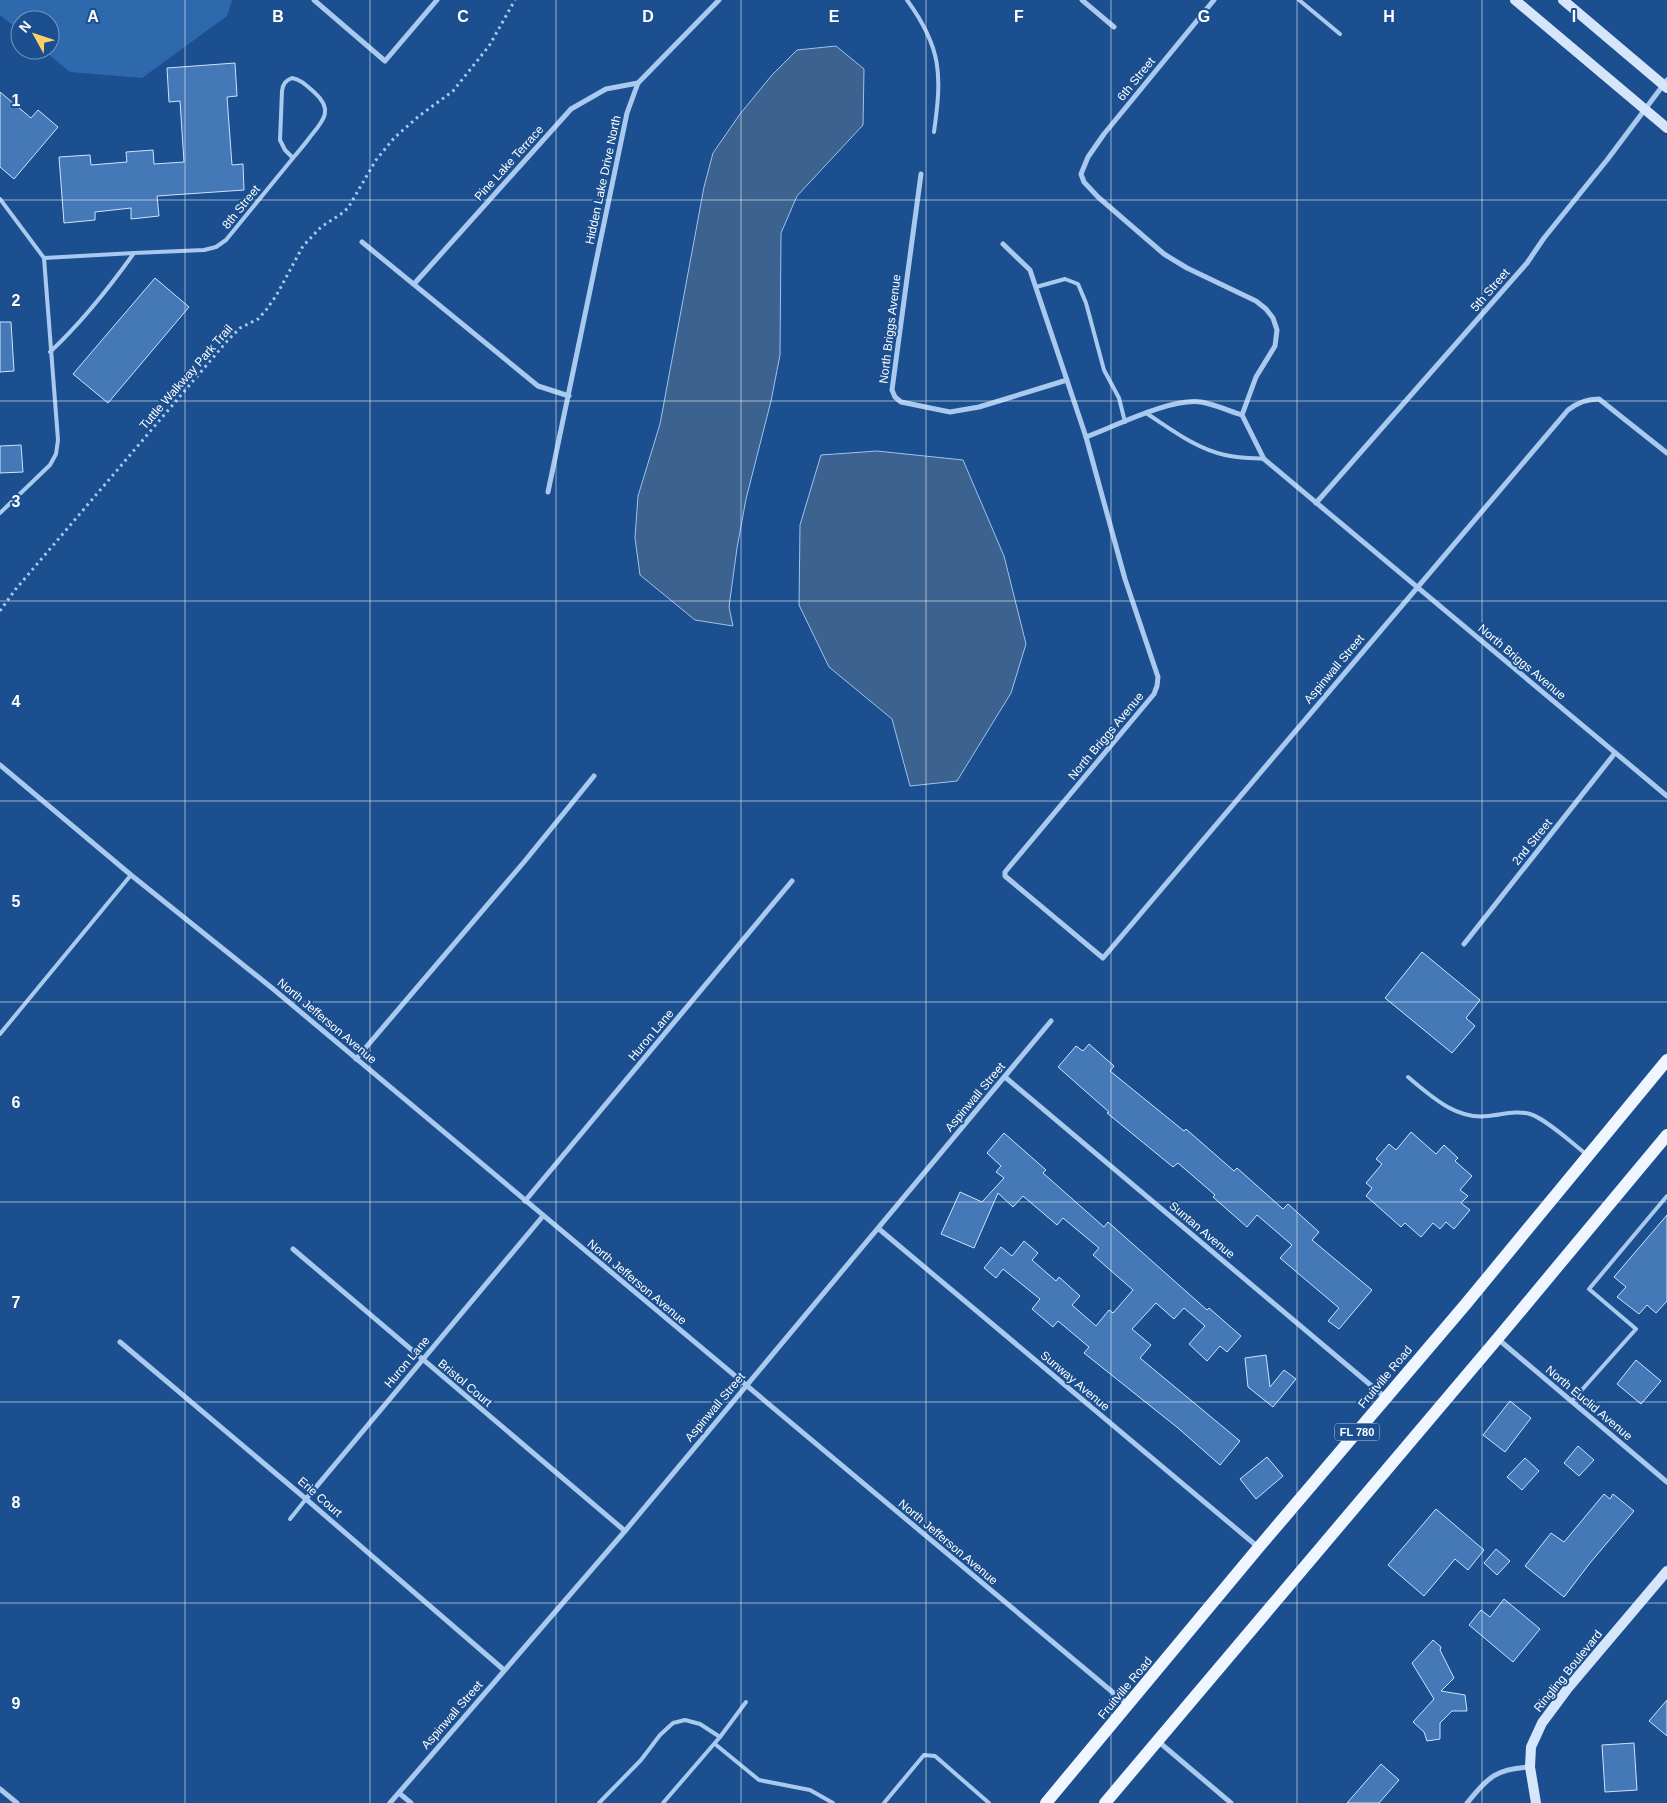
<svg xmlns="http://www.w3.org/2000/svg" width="1667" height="1803" font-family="Arial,sans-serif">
<rect width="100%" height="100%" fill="#1b4f8f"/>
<!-- green -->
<polygon fill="#2e69ad" points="0,0 232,0 227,16 142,78 70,72 43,50 50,50 50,20 20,20 20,31 0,15"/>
<!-- water -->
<g fill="#3c6290" stroke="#9cc4f0">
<polygon points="836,46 864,69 863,125 797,196 781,233 780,355 771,401 746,499 737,548 729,607 733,626 695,620 640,575 635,538 638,496 660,424 704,187 713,153 740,114 772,75 797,50"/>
<polygon points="877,451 963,460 1004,556 1026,644 1011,693 957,781 910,786 892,719 829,667 799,605 800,525 821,455"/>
</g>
<!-- building -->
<g fill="#4478b7" stroke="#cfe3fa">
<polygon points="235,63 237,96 227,97 232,165 243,164 244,190 157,196 159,216 131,219 131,208 95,212 95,220 64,223 59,157 90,155 91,165 127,162 126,152 153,150 154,164 184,162 180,101 169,102 167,68"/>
<polygon points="0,92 31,118 38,110 58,127 14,179 0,167"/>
<polygon points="155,278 189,307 108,403 73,374"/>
<polygon points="0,322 11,322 14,371 0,372"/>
<polygon points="21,445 23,472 0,473 0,446"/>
<polygon points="1422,952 1480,1000 1466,1018 1475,1026 1452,1053 1385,998"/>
<polygon points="1089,1044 1114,1066 1110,1071 1184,1131 1186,1129 1234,1171 1237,1168 1283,1209 1288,1204 1319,1232 1312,1240 1372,1290 1339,1329 1328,1321 1339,1308 1280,1258 1292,1245 1257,1215 1247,1227 1213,1197 1215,1195 1178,1163 1173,1167 1107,1113 1109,1112 1058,1067 1076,1046 1083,1051"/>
<polygon points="1411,1132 1436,1154 1444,1145 1458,1158 1455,1161 1472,1176 1460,1190 1468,1196 1461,1203 1470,1210 1454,1229 1446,1222 1440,1229 1433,1223 1421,1237 1405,1223 1401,1227 1366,1196 1372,1188 1366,1183 1382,1164 1376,1159 1389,1144 1396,1150"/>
<polygon points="1004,1133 1046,1170 1043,1173 1104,1227 1108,1222 1207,1310 1209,1308 1241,1336 1227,1352 1220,1346 1207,1361 1189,1344 1205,1326 1184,1308 1174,1319 1156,1303 1132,1329 1151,1345 1140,1358 1240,1441 1220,1465 1178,1428 1084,1353 1089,1347 1058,1321 1053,1327 1032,1309 1040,1299 1003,1269 996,1278 984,1268 1001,1247 1012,1256 1024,1241 1038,1253 1032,1260 1056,1281 1059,1277 1080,1296 1072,1305 1096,1326 1109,1310 1113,1313 1133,1290 1093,1255 1099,1248 1063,1218 1057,1225 1023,1196 1013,1207 998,1193 974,1248 941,1234 960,1192 982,1202 1004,1178 996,1172 1001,1166 987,1153"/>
<polygon points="1667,1215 1667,1301 1656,1313 1647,1305 1639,1314 1617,1297 1626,1287 1614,1277"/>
<polygon points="1266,1355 1270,1387 1284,1370 1296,1379 1273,1407 1248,1387 1245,1358"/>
<polygon points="1636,1360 1661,1381 1641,1404 1617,1384"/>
<polygon points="1510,1401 1531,1418 1505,1452 1483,1435"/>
<polygon points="1578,1446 1594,1460 1579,1476 1564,1463"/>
<polygon points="1267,1457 1283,1476 1256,1499 1240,1479"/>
<polygon points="1525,1458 1539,1471 1522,1490 1507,1477"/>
<polygon points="1604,1494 1610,1499 1613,1494 1634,1511 1590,1563 1564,1597 1525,1566 1551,1533 1564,1542"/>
<polygon points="1436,1509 1484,1550 1468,1570 1455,1559 1424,1596 1388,1565"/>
<polygon points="1496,1549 1510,1561 1497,1575 1484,1563"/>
<polygon points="1504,1599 1540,1629 1513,1662 1469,1625 1481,1610 1490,1617"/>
<polygon points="1433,1640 1441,1647 1440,1650 1454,1678 1441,1691 1465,1695 1467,1711 1452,1711 1440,1723 1440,1739 1427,1741 1424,1732 1413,1722 1434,1699 1412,1663"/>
<polygon points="1667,1700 1667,1736 1649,1721"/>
<polygon points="1634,1743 1637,1790 1605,1792 1602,1745"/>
<polygon points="1381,1764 1399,1780 1379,1803 1347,1803"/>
</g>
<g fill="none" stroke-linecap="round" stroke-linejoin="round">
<!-- path -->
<polyline stroke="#a9c9ee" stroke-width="3" stroke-dasharray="2.5 4" stroke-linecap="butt" points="0,611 15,590 228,340 240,328 258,319 266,310 276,296 303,246 321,227 341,214 348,208 376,160 394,138 419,116 453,91 489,46 515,0"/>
<!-- lane -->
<g stroke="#a9c9ee" stroke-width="4">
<path d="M907 0C942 48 942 75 934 132"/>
<polyline points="1299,0 1340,34"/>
<path d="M292 78C302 80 307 86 315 93 334 110 323 121 310 137 305 144 299 151 293 158L285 150 280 140 282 91C283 84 285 81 292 78Z"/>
<polyline points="0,199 44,258 58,440 56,454 50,465 0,513"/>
<polyline points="44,258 134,253"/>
<polyline points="1036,287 1065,279 1078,284 1086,303 1104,370 1119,398 1125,422"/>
<path d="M50 352C82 322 109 288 134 253L204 250 216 247 226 240 293 158"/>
<path d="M1146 413C1171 429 1196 449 1225 455 1237 458 1251 458 1264 459"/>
<polyline points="0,1034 131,875"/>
<path d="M1408 1077C1431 1096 1456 1120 1488 1116 1502 1115 1515 1110 1530 1114 1546 1119 1572 1143 1586 1154"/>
<polyline points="1572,1401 1636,1329 1589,1289 1667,1196"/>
<polyline points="290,1519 306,1499"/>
<polyline points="720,1737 746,1702"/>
<polyline points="715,1744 759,1780 810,1790 833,1803"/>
<polyline points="599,1803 641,1760 660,1735 673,1723 685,1720 700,1724 720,1737 663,1803"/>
<polyline points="884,1803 924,1755 935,1756 989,1803"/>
</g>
<!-- street -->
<g stroke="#a9c9ee" stroke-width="5">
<polyline points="314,0 385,61 437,0"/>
<polyline points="1082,0 1114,27"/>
<polyline points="1214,0 1104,134 1088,157 1081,174 1084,182 1098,197 1164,254 1187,268 1256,301 1266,309 1273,318 1277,330 1275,346 1256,377 1242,415"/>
<polyline points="921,174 892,390 895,397 901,402 950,412 979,407 1067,380"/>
<polyline points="362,242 538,386 569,396"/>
<path d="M1003 244 1030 270 1086 437 1125 579 1158 677 1157 686 1154 694 1005 872V876L1103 958 1568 410C1578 402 1587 399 1599 399L1667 453"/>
<polyline points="414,284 571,109 606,89 638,83"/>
<path d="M1086 437C1116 426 1170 398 1201 402 1214 404 1229 411 1242 415L1264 459 1667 796"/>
<polyline points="548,492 627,113 638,83 719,0"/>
<polyline points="1316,503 1527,263 1544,238 1607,160 1667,80"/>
<polyline points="0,765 131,875 272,988 1128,1705"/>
<polyline points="1464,944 1615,753"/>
<polyline points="356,1059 524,862 594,776"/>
<polyline points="1005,1077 1386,1398"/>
<polyline points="525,1201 792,881"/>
<polyline points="879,1229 1258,1547"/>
<polyline points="293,1249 625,1531"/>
<polyline points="1498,1339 1667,1482"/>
<polyline points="120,1342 306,1499 504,1670"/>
<polyline points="306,1499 543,1216"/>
<polyline points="1159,1742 1231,1803"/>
<polyline points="0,1789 17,1803"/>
<polyline points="399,1793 411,1803"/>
<polyline points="390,1803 625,1531 1051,1021"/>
<path d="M1467 1803C1489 1777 1495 1769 1530 1767"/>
</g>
<!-- secondary -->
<g stroke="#d6e6fa" stroke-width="10">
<polyline points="1515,0 1667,128"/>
<polyline points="1563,0 1667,88"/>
<polyline points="1536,1803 1530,1767 1531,1747 1542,1723 1568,1688 1667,1571"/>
</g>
<!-- primary -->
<g stroke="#f0f6ff" stroke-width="12">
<polyline points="1046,1803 1259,1547 1465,1305 1667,1060"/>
<polyline points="1105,1803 1498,1338 1667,1135"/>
</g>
</g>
<!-- grid -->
<path fill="none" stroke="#fff" stroke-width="1" stroke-opacity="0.55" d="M185 0V1803M370 0V1803M556 0V1803M741 0V1803M926 0V1803M1111 0V1803M1297 0V1803M1482 0V1803M0 200H1667M0 401H1667M0 601H1667M0 801H1667M0 1002H1667M0 1202H1667M0 1402H1667M0 1603H1667"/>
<g text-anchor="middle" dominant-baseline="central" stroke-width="4" stroke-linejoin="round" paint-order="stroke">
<!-- shield labels -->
<rect fill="#1b4f8f" stroke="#bbcadd" stroke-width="1" x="1334.5" y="1423.5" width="45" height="17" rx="4"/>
<g font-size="11" font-weight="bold" fill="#fff">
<text x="1357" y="1432">FL 780</text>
</g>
<!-- street labels -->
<g font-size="12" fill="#fff" stroke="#1b4f8f">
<text transform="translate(1136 79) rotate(-51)">6th Street</text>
<text transform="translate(509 163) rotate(-48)">Pine Lake Terrace</text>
<text transform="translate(603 180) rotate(-78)">Hidden Lake Drive North</text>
<text transform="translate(241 207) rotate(-51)">8th Street</text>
<text transform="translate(1490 290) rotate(-49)">5th Street</text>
<text transform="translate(890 329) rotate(-83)">North Briggs Avenue</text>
<text transform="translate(186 377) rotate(-49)">Tuttle Walkway Park Trail</text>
<text transform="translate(1522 662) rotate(40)">North Briggs Avenue</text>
<text transform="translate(1334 669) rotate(-50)">Aspinwall Street</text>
<text transform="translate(1106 736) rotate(-50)">North Briggs Avenue</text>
<text transform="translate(1532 842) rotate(-51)">2nd Street</text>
<text transform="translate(327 1021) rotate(40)">North Jefferson Avenue</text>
<text transform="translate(651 1035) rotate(-50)">Huron Lane</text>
<text transform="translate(975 1097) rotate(-50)">Aspinwall Street</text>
<text transform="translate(1202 1230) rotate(40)">Suntan Avenue</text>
<text transform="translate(637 1282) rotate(40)">North Jefferson Avenue</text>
<text transform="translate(407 1362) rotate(-50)">Huron Lane</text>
<text transform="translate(1385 1377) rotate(-50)">Fruitville Road</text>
<text transform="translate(1075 1381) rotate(40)">Sunway Avenue</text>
<text transform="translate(465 1383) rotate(40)">Bristol Court</text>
<text transform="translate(1589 1403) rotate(40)">North Euclid Avenue</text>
<text transform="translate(715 1407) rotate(-50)">Aspinwall Street</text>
<text transform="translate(320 1497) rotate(41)">Erie Court</text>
<text transform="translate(948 1542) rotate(40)">North Jefferson Avenue</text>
<text transform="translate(1568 1671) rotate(-51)">Ringling Boulevard</text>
<text transform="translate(1125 1688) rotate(-50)">Fruitville Road</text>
<text transform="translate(452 1715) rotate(-49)">Aspinwall Street</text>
</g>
</g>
<g font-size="16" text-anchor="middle" font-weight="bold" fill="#fff" stroke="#1b4f8f" stroke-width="4" stroke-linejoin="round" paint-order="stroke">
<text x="93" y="22">A</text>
<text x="278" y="22">B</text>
<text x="463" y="22">C</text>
<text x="648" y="22">D</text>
<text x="834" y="22">E</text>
<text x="1019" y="22">F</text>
<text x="1204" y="22">G</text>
<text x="1389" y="22">H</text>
<text x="1574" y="22">I</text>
<text x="16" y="106">1</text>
<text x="16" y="306">2</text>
<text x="16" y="507">3</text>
<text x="16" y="707">4</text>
<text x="16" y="907">5</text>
<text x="16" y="1108">6</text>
<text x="16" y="1308">7</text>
<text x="16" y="1508">8</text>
<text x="16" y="1709">9</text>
</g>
<!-- north arrow -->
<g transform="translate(35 35) rotate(310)"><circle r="24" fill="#1b4f8f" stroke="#7695bc"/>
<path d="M0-4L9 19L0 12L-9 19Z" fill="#ffd166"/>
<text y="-8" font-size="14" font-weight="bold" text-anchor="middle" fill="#ffffff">N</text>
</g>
</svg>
